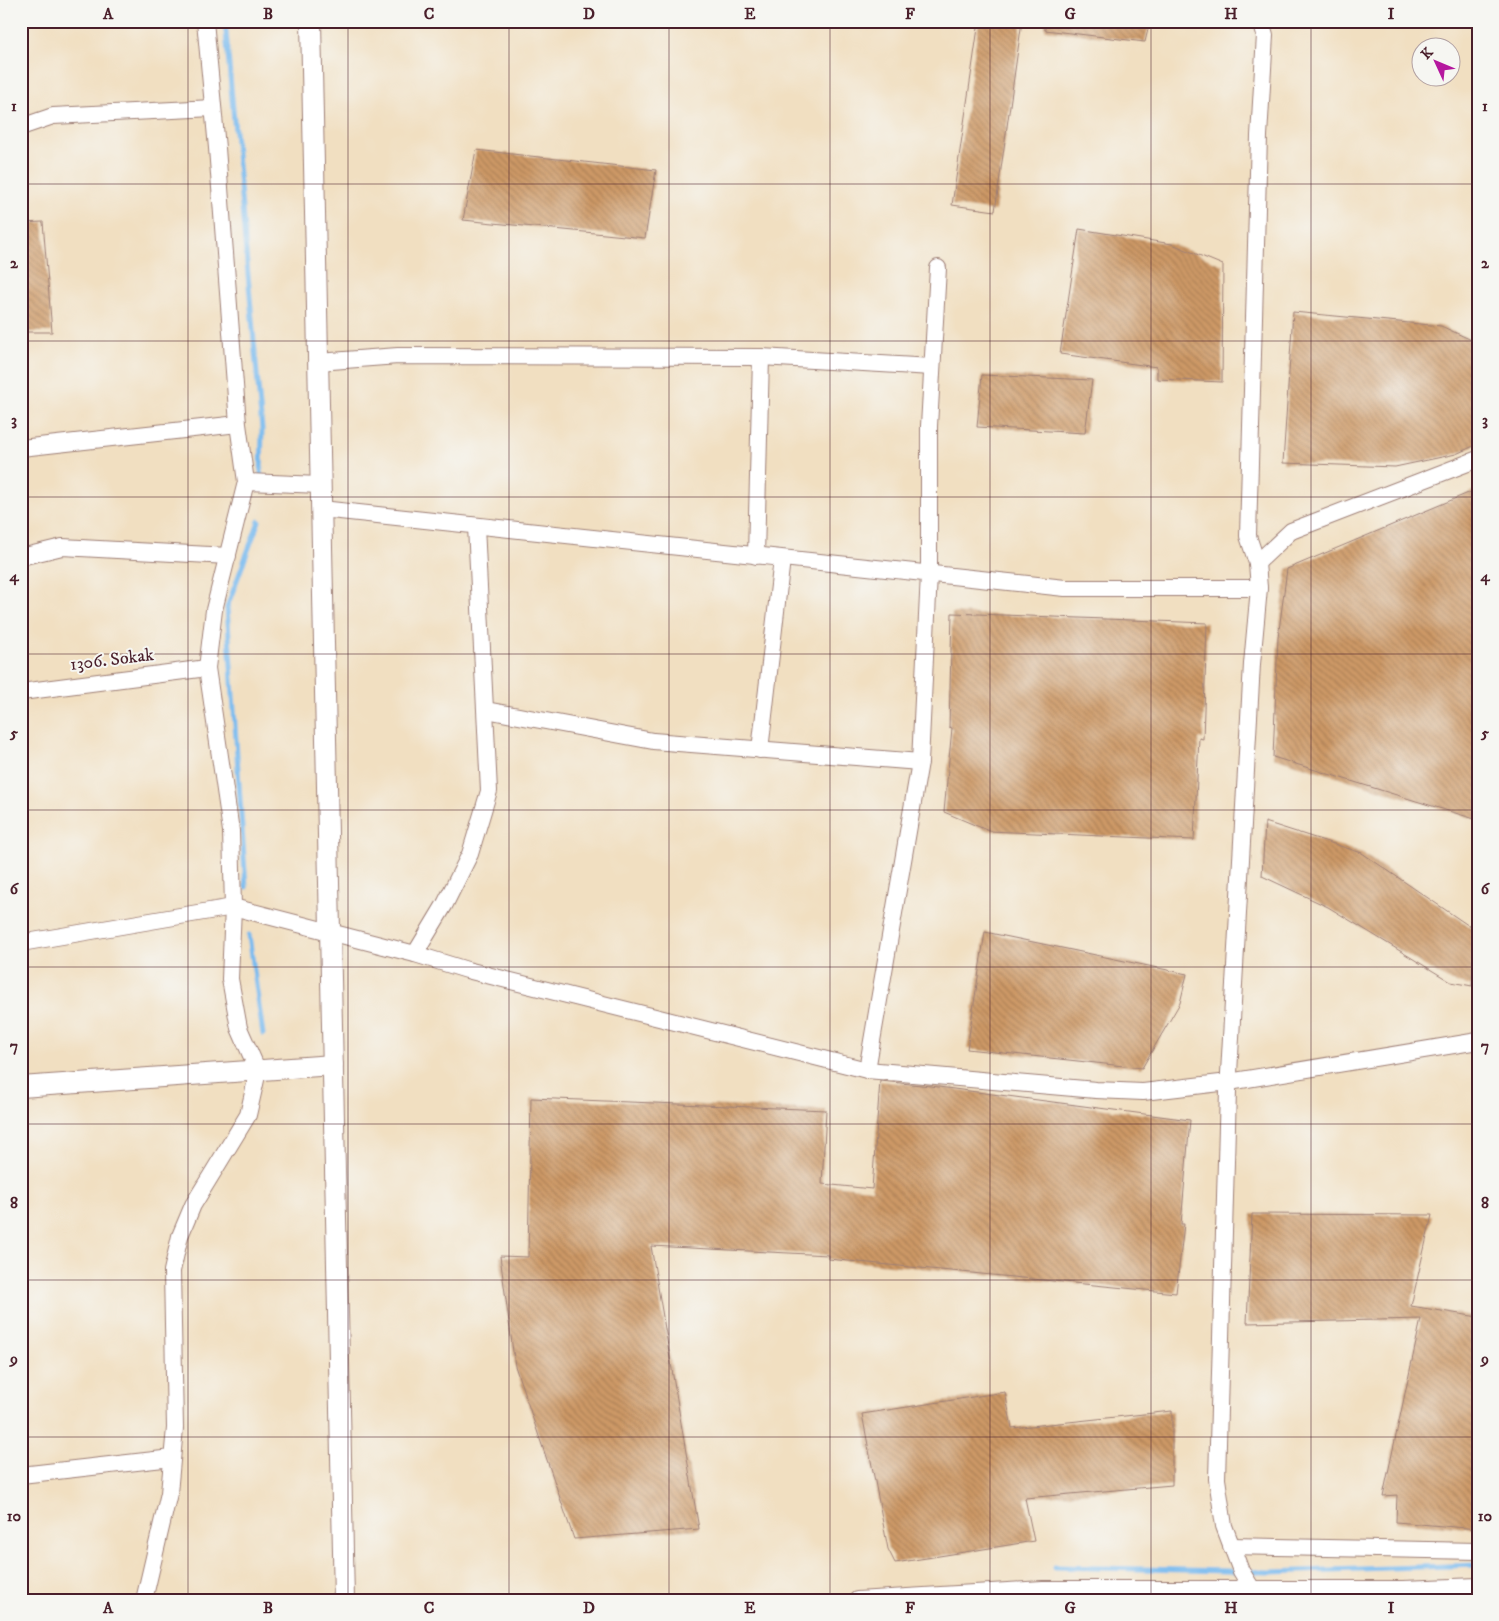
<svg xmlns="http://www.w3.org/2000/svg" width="1499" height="1621" font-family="'IM FELL DW Pica',serif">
<defs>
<pattern id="building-back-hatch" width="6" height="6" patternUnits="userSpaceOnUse" patternTransform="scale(1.25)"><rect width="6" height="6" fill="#cd9966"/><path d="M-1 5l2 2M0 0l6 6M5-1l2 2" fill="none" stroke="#a87c54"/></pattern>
</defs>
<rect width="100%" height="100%" fill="#f6f6f2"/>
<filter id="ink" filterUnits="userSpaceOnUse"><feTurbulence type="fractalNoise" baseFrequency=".02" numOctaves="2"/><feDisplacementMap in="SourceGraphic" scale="10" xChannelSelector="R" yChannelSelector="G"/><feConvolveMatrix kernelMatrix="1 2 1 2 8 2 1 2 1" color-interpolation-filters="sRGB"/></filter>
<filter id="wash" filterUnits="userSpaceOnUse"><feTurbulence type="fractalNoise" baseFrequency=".0096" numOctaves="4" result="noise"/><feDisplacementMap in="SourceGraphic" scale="20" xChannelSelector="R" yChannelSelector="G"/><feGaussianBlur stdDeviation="1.12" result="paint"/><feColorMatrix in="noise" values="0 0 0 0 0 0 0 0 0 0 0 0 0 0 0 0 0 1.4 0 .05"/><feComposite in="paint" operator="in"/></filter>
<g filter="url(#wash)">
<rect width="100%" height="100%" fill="#f1dfc1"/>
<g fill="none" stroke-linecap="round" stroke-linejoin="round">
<!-- stream -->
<g stroke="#7abbef" stroke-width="5">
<polyline points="225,21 262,429 261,475"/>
<polyline points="246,887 227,607 259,521"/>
<polyline points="249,935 263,1034"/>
<polyline points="1054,1567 1271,1572 1478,1565"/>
</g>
</g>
<g id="blocks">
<!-- building -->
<g fill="url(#building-back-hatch)">
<polygon points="979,21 1022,21 995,211 952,205"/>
<polygon points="1045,21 1150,21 1145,42 1045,30"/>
<polygon points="476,150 656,170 645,238 463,220"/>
<polygon points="43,222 52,332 21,332 21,223"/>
<polygon points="1079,229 1172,244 1223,265 1222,382 1157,379 1157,367 1060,354"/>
<polygon points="1293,312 1441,326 1478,343 1478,444 1456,454 1395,467 1283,463"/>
<polygon points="982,375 1092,380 1085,433 977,427"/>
<polygon points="1478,489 1478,820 1273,757 1278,638 1287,569"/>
<polygon points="952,613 1207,623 1203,739 1199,738 1194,840 989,831 944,812 952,728 949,727"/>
<polygon points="1265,822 1362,853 1475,930 1472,986 1451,982 1328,907 1262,876"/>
<polygon points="985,932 1187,974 1180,1003 1142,1068 967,1049"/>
<polygon points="880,1081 931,1086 1190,1120 1181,1224 1184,1224 1176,1293 828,1259 828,1255 651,1246 699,1529 574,1539 515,1366 500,1256 528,1257 531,1098 826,1110 822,1184 872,1189"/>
<polygon points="1252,1214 1432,1215 1411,1306 1478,1317 1478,1529 1396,1522 1397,1495 1383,1496 1421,1319 1247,1323"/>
<polygon points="1005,1392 1012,1428 1172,1411 1172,1485 1025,1498 1034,1541 895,1563 888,1549 862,1414"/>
</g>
</g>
</g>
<g filter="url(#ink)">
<use href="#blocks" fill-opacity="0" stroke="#9e7f76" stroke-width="1"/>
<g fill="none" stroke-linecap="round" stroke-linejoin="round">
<defs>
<g id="minor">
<polyline points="21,127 53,116 213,108"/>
<polyline points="318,362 398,356 761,357 932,367"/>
<polyline points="21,448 238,424"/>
<polyline points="246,482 320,485"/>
<polyline points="321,509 1065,588 1259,588"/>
<polyline points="756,556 761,357"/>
<polyline points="21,557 62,547 228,556"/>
<polyline points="1257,563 1291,531 1478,459"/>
<polyline points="21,692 207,668"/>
<polyline points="486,710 653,741 920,762"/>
<polyline points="760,750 782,559"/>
<polyline points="21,943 233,907 415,954 467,970 867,1070 1096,1090 1143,1092 1229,1082 1478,1041"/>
<polyline points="415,954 445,904 470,854 489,791 476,526"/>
<polyline points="867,1070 920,762 929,574 929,426 938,268"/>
<polyline points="21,1475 172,1458"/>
<polyline points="1231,1546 1478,1551"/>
<polyline points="144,1600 169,1493 175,1428 172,1271 180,1236 193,1205 248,1115 258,1071 239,1028 230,979 233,907 231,831 207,668 214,610 246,482 238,424 217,148 205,21"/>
<polyline points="857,1600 1043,1589 1403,1589 1478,1586"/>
<polyline points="1259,1600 1241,1571 1224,1526 1217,1479 1228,1091 1252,664 1259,588 1257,563 1248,536 1259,136 1265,35 1261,21"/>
</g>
<g id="tertiary">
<polyline points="311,21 344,1600"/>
<polyline points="21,1087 333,1065"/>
</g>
</defs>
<!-- minor casing -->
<use href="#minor" stroke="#9e7f76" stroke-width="18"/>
<!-- tertiary casing -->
<use href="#tertiary" stroke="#9e7f76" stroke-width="22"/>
<!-- minor -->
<use href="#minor" stroke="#fff" stroke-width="16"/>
<!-- tertiary -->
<use href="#tertiary" stroke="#fff" stroke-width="20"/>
</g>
</g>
<!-- grid -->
<path fill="none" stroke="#4a1f2b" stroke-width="1" stroke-opacity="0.55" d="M188 21V1600M348 21V1600M509 21V1600M669 21V1600M830 21V1600M990 21V1600M1151 21V1600M1311 21V1600M21 184H1478M21 341H1478M21 497H1478M21 654H1478M21 810H1478M21 967H1478M21 1124H1478M21 1280H1478M21 1437H1478"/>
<g text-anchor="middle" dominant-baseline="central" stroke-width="4" stroke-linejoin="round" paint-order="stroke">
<!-- street labels -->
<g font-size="18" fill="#4a1f2b" stroke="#f6f6f2">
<text transform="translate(112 660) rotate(-7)">1306. Sokak</text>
</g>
</g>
<!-- margin -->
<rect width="1499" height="1621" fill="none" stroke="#f6f6f2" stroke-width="55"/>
<!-- north arrow -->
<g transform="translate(1436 62) rotate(314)"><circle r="24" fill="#f6f6f2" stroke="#b1a0a2"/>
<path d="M0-4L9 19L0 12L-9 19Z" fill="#b5179e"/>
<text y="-8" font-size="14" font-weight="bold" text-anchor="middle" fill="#4a1f2b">K</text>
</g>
<rect x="28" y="28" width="1444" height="1566" fill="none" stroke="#4a1f2b" stroke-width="2"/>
<g font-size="16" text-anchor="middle" font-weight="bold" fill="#4a1f2b">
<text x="108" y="19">A</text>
<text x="268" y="19">B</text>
<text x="429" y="19">C</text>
<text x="589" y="19">D</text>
<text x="750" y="19">E</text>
<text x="910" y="19">F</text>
<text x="1070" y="19">G</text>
<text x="1231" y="19">H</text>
<text x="1391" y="19">I</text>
<text x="14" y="111">1</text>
<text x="1485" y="111">1</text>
<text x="14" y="268">2</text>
<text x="1485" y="268">2</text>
<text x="14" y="425">3</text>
<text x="1485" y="425">3</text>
<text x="14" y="581">4</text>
<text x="1485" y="581">4</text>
<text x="14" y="738">5</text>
<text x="1485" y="738">5</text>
<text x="14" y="894">6</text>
<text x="1485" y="894">6</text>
<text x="14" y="1051">7</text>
<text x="1485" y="1051">7</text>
<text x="14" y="1208">8</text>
<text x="1485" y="1208">8</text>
<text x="14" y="1364">9</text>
<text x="1485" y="1364">9</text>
<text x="14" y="1521">10</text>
<text x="1485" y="1521">10</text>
<text x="108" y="1613">A</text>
<text x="268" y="1613">B</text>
<text x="429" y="1613">C</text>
<text x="589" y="1613">D</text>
<text x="750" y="1613">E</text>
<text x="910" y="1613">F</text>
<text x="1070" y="1613">G</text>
<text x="1231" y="1613">H</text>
<text x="1391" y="1613">I</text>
</g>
</svg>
